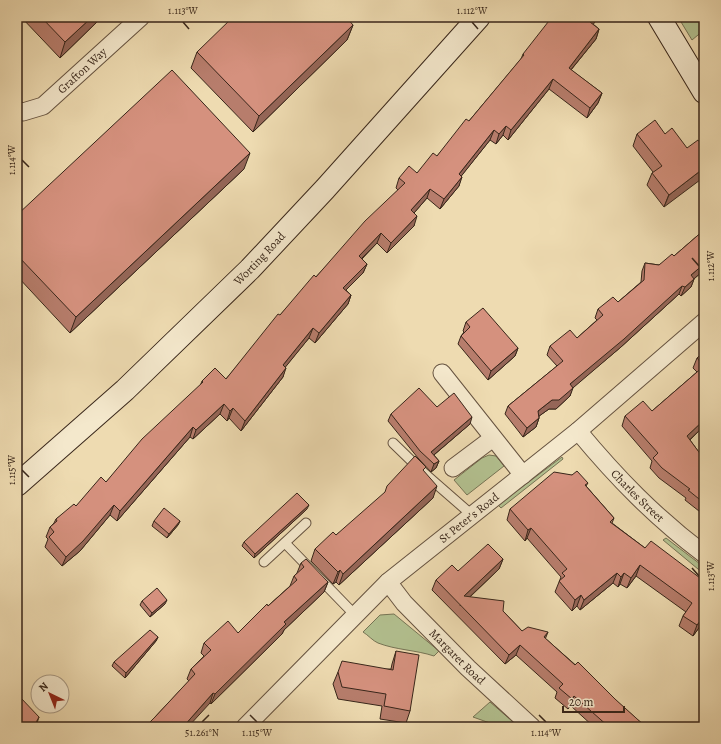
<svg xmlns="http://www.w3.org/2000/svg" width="721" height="744" font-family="Alegreya,serif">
<rect width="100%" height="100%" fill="#eedbb1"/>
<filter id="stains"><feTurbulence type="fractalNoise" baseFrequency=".005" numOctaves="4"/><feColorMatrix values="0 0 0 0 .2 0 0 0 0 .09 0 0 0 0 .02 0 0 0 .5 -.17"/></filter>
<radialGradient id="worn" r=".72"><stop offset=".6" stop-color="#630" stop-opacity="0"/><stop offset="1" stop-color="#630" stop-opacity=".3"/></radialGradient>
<!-- green -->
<g fill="#b3c190" stroke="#767455">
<polygon points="678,17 704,17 704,30 692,40"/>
<polygon points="489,455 496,456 504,466 467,495 454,480 482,458"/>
<polygon points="562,457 563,459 501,508 498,505"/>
<polygon points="666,538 704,567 704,574 663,540"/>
<path d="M394 614 439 651 434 656C416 650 396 650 378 643 373 641 368 635 363 632L380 615Z"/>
<polygon points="490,702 519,727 501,727 473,717"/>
</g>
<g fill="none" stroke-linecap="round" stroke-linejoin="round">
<defs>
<g id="lane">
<polyline points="393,443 425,474 472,515"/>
<polyline points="285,543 355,615"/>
<polyline points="264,562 306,523"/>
</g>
<g id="street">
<path id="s1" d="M17 110 23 112 43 106 141 17"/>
<polyline points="442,373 523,475"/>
<path id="s2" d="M578 431C617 478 655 517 704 554"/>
<polyline points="453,468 493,438"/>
<path id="s3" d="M388 582 404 603 468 668 532 727"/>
<path id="s4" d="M245 727 388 582 578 431 704 322"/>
</g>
<g id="secondary">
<polyline points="659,17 704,92"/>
<path id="s5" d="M17 485 125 390 250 269 325 189 479 17"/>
</g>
</defs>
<!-- lane casing -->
<use href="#lane" stroke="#665340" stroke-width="11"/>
<!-- street casing -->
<use href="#street" stroke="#665340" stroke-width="19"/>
<!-- secondary casing -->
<use href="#secondary" stroke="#38261a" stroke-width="24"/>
<!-- lane -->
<use href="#lane" stroke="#f4e8cc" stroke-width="9"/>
<!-- street -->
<use href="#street" stroke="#f4e8cc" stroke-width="17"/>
<!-- secondary -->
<use href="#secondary" stroke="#f4e8cc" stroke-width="22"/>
</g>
<!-- wall -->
<g fill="#b77d6c" stroke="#38261a">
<polygon points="21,17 102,17 60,58"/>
<polygon points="593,24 599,29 596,39 571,70 602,93 598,103 587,118 549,89 508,140 503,135 496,144 490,140 461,176 459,186 440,209 427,198 414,213 414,226 387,253 377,243 362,259 367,264 363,273 346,290 351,295 348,304 315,343 309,338 285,367 283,377 241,431 229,418 227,421 220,414 193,439 190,437 117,521 110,515 80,551 62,566 45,547 48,539 46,537 50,527 54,523 56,519 76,506 106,482 200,386 202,381 226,379 280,315 398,190 396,188 399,178 417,173 437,156 469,121 521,59 523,54"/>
<polygon points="353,25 347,40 253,132 191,68 197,52"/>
<polygon points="637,134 665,134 687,148 664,207 647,185 652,173 653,172 633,146"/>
<polygon points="244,169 70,333 17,276 17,215"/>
<polygon points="704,230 704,270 694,279 691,287 681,296 679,294 621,347 572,388 570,396 556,409 549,409 539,416 539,418 536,427 523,437 505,414 508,406 557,366 547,355 550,346 577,338 597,320 595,318 598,309 618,302 641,282 642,271 645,263 659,265 674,256"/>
<polygon points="466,322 518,348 515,356 488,380 458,344 461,336 464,332 463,331"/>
<polygon points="704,352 704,426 690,440 704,459 704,515 685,500 686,498 659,478 650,468 652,461 622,426 625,416 652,411 697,372 693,368 697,358"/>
<polygon points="437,407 470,424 434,455 439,461 436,468 431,472 418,458 388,421 391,414"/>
<polygon points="424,472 433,498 339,585 336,582 333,584 311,561 315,549 336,535"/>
<polygon points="572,475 588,483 586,486 614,518 612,523 645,548 704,581 704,627 701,625 693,636 679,626 683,616 686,612 636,576 627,588 620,584 618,587 613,583 580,610 577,606 572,611 555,592 561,577 527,538 525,541 507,520 510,509"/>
<polygon points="307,509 254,558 242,546 244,542"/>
<polygon points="154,521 180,521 178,525 167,538 152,526"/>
<polygon points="503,559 499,569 470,597 503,611 522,631 546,639 646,727 594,727 571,706 568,709 555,698 557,692 516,655 505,664 432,590 436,580 458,571"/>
<polygon points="301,563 328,582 324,592 284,630 282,634 211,704 210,703 155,717 189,681 187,679 191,669 204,656 201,653 204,643 238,633 290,586 294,576 297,573"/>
<polygon points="142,601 165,604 150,617 140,605"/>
<polygon points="158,637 156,641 125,678 112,666 114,662"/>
<polygon points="396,651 410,711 406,723 380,719 382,706 338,699 333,684 338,672 391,669 392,664"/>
</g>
<!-- shaded-wall -->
<g fill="#956658" stroke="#38261a">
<polygon points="92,17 102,17 60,58 65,42"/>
<polygon points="595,17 599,17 587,32 590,22"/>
<polygon points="353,25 347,40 253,132 259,116"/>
<polygon points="599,29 596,39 565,77 569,68"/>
<polygon points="553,79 549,89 508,140 511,130"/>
<polygon points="602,93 598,103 587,118 590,108"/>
<polygon points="506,126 503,135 496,144 499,134"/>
<polygon points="494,130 490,140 455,184 459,174"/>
<polygon points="250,153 244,169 70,333 76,317"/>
<polygon points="704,168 704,177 664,207 669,195"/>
<polygon points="462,177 459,186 440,209 444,199"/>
<polygon points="430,189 427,198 408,220 411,210"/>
<polygon points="417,216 414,226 387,253 391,243"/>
<polygon points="381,233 377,243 355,265 359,256"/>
<polygon points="367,264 363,273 339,297 343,288"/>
<polygon points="704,264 704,270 688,284 691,275"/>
<polygon points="694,279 691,287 681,296 685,287"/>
<polygon points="682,286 679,294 621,347 567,393 570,384"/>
<polygon points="351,295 348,304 315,343 319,333"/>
<polygon points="313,328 309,338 279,375 283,365"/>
<polygon points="518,348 515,356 488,380 491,371"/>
<polygon points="286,368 283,377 241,431 245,421"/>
<polygon points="573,388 570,396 556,409 549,409 535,419 538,411 552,400"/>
<polygon points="224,404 220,414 193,439 196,430"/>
<polygon points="233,408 229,418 227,421 230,411"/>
<polygon points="472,417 470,424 429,459 431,452"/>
<polygon points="539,418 536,427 523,437 527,428"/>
<polygon points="704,420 704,426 683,446 687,436"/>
<polygon points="193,427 190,437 117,521 120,511"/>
<polygon points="439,461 436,468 431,472 434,464"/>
<polygon points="437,486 433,498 339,585 343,574"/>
<polygon points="114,505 110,515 80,551 62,566 66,557"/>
<polygon points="309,505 307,509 254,558 255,554"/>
<polygon points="180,521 178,525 167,538 169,534"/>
<polygon points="531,528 527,538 525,541 528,530"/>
<polygon points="503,559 499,569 460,606 464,596"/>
<polygon points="640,565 636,576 627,588 631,578"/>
<polygon points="340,570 336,582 333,584 338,572"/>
<polygon points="617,573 613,583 580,610 584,600"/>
<polygon points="624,573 620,584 618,587 621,577"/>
<polygon points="328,582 324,592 284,630 282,634 211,704 215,694 284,622"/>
<polygon points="581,595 577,606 572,611 575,600"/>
<polygon points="167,600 165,604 150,617 152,613"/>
<polygon points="704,616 701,625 693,636 697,625"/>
<polygon points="548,632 544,642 544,637"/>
<polygon points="158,637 156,641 125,678 126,673"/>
<polygon points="520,645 516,655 505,664 509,655"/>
<polygon points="213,693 210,703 188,727 183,727"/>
<polygon points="574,696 571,706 568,709 572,699"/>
<polygon points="39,717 36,726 36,727 33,727"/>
</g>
<!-- building -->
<g fill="#d5917e" stroke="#38261a">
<polygon points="41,17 92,17 65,42"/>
<polygon points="233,17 346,17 353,25 259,116 197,52"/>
<polygon points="552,17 595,17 590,22 599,29 569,68 602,93 590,108 553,79 511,130 506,126 499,134 494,130 459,174 462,177 444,199 430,189 411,210 417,216 391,243 381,233 359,256 367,264 343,288 351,295 319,333 313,328 283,365 286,368 245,421 233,408 230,411 224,404 196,430 193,427 120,511 114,505 83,541 66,557 49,537 54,532 50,527 57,521 56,519 74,504 76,506 101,477 106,482 142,439 203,382 202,381 215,368 226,379 278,314 280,315 314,275 316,277 365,221 405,183 399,178 409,166 417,173 433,153 437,156 466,119 469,121 524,55 523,54"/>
<polygon points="172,70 250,153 76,317 17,255 17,215"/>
<polygon points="655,120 665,134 672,128 687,148 698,140 704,148 704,168 669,195 652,173 662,166 637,134"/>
<polygon points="704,230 704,264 691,275 694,279 685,287 682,286 624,339 570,384 573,388 559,400 552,400 538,411 539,418 527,428 508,406 563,361 550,346 570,330 577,338 603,315 598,309 613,297 618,302 644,280 645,263 659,265 672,254 674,256"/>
<polygon points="483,308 518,348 491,371 461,336 470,327 466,322"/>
<polygon points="704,352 704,420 687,436 704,459 704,503 688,490 690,489 662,468 653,458 658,453 625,416 643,401 652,411 704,366 697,358"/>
<polygon points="419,388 437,407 454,393 472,417 431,452 439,461 434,464 420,451 391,414"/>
<polygon points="415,456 426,467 423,470 437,486 343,574 340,570 338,572 315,549 333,532 336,535 385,492 387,486"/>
<polygon points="577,471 588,483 585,485 614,518 610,522 645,548 651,541 704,581 704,616 697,625 683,616 692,603 640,565 631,578 624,573 621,577 617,573 584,600 581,595 575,600 559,581 565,576 562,573 567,569 531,528 528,530 510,509 554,472 572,475"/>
<polygon points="297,493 309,505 255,554 244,542"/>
<polygon points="164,508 180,521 169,534 154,521"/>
<polygon points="488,544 503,559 464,596 504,601 503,611 522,631 528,627 548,632 544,637 575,665 578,662 615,699 646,727 609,727 574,696 572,699 559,688 563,684 520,645 509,655 436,580 452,565 458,571"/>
<polygon points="306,559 328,582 284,622 286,624 215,694 213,693 183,727 145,727 155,717 195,674 191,669 211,650 204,643 228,621 238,633 267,604 268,606 297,580 294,576 304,567 301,563"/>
<polygon points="157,588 167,600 152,613 142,601"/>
<polygon points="150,630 158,637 126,673 114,662"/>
<polygon points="396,651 419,655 410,711 384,706 386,694 342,687 338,672 342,661 393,670"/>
<polygon points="20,697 39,717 34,726 34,727 17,727 17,700"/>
</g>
<!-- ticks -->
<path fill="none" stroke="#38261a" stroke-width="1.5" d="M183 22 189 29M472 22 478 29M22 160 29 167M692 258 699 266M22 470 29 477M692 568 699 576M250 715 257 722M539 715 546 722M202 722 209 715"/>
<g text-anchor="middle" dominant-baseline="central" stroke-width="3" stroke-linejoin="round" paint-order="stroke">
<!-- street labels -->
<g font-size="12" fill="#38261a" stroke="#f4e8cc">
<text stroke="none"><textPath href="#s1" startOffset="80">Grafton Way</textPath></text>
<text stroke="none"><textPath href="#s5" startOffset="332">Worting Road</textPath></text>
<text stroke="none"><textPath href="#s2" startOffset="88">Charles Street</textPath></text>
<text stroke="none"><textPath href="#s4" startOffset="307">St Peter's Road</textPath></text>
<text stroke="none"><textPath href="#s3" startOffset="102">Margaret Road</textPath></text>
</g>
</g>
<!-- margin -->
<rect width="721" height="744" fill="none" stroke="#eedbb1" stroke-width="44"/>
<!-- north arrow -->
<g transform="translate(50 694) rotate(317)"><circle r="19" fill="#f4e8cc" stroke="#a99a85"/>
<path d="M0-3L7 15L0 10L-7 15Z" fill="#8f2418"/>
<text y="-6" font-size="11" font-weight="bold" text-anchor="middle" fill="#38261a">N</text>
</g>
<!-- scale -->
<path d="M563 706v6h61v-6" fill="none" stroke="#38261a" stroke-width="2"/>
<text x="569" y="706" font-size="12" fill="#38261a" stroke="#f4e8cc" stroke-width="3" paint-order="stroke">20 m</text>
<rect x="22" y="22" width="677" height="700" fill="none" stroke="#38261a" stroke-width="1.5"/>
<g font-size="10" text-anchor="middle" fill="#38261a">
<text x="183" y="14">1.113°W</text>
<text x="472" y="14">1.112°W</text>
<text transform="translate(11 160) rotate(-90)" y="4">1.114°W</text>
<text transform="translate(710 266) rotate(-90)" y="4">1.112°W</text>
<text transform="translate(11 470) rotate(-90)" y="4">1.115°W</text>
<text transform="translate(710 576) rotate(-90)" y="4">1.113°W</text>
<text x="202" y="736">51.261°N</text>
<text x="257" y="736">1.115°W</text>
<text x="546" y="736">1.114°W</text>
</g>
<rect width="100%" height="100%" filter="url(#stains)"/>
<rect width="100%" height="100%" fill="url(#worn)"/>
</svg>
